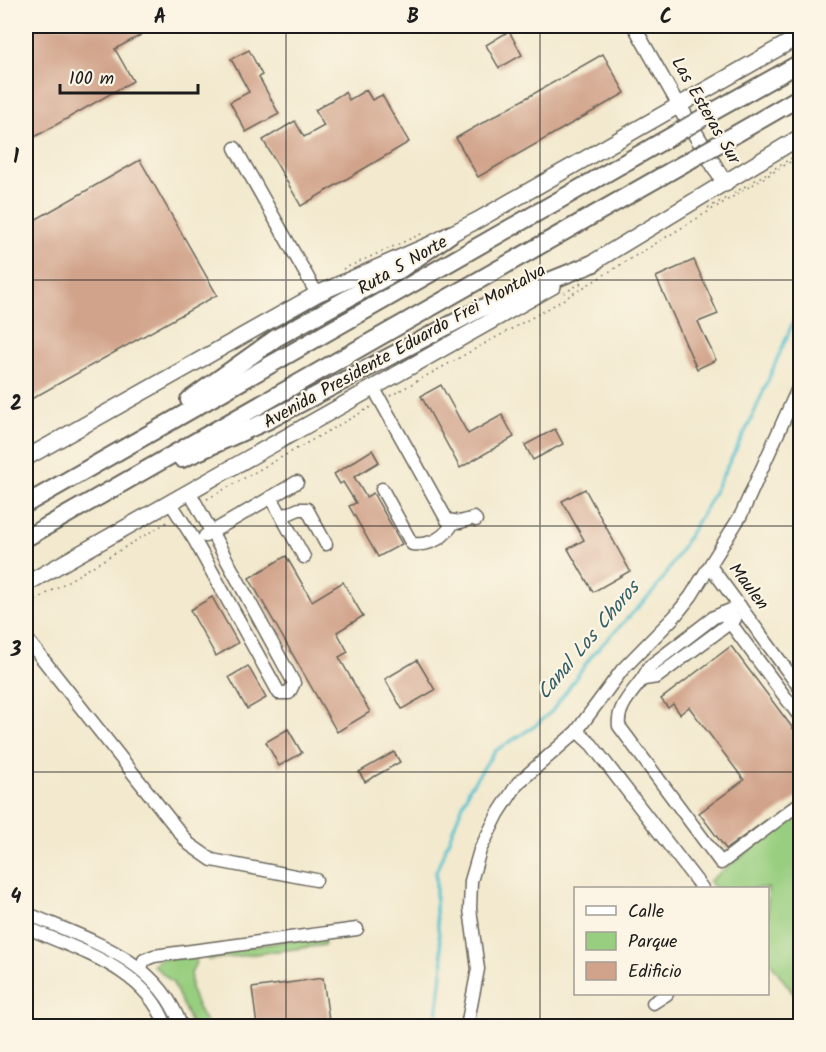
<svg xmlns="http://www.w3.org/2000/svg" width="826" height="1052" font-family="Kalam,sans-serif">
<rect width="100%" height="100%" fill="#fcf5e5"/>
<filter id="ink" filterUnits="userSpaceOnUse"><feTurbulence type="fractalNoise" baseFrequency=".0167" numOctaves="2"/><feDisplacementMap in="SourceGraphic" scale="12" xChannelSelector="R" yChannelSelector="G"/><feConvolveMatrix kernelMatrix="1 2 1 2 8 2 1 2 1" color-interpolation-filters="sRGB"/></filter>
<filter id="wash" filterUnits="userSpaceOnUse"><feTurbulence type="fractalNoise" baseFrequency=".008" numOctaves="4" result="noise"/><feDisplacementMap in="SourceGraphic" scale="24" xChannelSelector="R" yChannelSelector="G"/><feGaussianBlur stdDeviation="1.35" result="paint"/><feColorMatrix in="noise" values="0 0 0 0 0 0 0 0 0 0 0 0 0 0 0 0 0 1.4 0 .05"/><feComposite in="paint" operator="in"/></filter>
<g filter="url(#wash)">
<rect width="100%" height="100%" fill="#f2e9ce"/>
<!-- green -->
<g fill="#98ce7f" stroke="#5a754e" stroke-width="1.5">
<polygon points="800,811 800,1003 768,959 768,888 715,888 709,881"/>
<polygon points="323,936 325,945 208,960 207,953"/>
<path d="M196 957C197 965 192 968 191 975 188 994 200 1010 208 1026H192L173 983 153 965 160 959Z"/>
</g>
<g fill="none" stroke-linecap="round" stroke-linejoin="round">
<!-- stream -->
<polyline stroke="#55c1cf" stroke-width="3" points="436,1026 443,964 436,913 436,872 469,789 495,751 535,726 552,711 593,654 652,593 665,576 709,502 751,420 800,306"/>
</g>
<g id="blocks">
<!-- building -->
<g fill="#d1a38a">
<polygon points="26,26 135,26 141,35 115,49 133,81 26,142"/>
<polygon points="509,31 522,55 499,68 486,45"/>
<polygon points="249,50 262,75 259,77 279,114 246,132 230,102 249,92 231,59"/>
<polygon points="603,54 625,93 478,177 456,138"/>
<polygon points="366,90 372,100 382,95 409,142 301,206 263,140 295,121 304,137 324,126 315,110 345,92 349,100"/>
<polygon points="140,160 217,295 26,402 26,225"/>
<polygon points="694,260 718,314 698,322 716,360 697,369 656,277"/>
<polygon points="441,385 468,434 502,415 514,437 460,468 421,396"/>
<polygon points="555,429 563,444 533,460 525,445"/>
<polygon points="372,450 379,462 354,477 366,497 373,493 402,544 378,557 349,506 356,503 343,482 340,484 334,474"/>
<polygon points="585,489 630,571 593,592 568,549 584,540 562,501"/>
<polygon points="286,556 312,601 343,582 363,616 337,632 348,652 339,657 370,712 337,732 249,578"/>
<polygon points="212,597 238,643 216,656 190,610"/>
<polygon points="731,646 801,739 801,795 726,849 699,813 744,780 689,707 680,714 673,704 668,708 661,699"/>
<polygon points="417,660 435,690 402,709 385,679"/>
<polygon points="248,666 266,698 247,709 229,677"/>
<polygon points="288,729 302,753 279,766 266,742"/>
<polygon points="394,752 400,762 365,782 359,772"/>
<polygon points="323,978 329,1020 257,1026 252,988"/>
</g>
</g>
</g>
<g filter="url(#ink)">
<use href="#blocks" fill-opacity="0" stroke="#67645a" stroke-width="1.5"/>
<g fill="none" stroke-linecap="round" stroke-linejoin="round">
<defs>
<g id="minor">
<polyline points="634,26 679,106"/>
<polyline points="235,148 317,294"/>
<polyline points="373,387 447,520 460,522 474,518 476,520"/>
<path d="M382 489 412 544C431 546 446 537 454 521"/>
<polyline points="271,497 304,557"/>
<polyline points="170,502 195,541 279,693 289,693 294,683 189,491"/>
<polyline points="283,516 299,509 307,509 326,544"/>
<polyline points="205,536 297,482"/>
<polyline points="710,566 800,688"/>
<path d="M740 606 714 617 649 667C641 687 616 702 619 726L721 863 800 803"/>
<polyline points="723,613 800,717"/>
<polyline points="26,638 189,844 212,860 316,880"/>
<polyline points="644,679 657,677 735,619"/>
<polyline points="577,731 592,745 702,888"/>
<path d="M26 913C85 939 158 958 181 1026"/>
<path d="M26 927C78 951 145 967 166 1026"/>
<polyline points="141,968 144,960 154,956 357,929"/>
<polyline points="653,1003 667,994"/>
<polyline points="467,1026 478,969 470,909 471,881 480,850 498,814 518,783 576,732 622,670 675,616 691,596 741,515 800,384"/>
</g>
<g id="major">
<polyline points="679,106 725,184"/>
<polyline points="584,268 800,137"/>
<polyline points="26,458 317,294 431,244 478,220 800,36"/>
<polyline points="26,584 553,286"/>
</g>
<g id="highway">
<polyline points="709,114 800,63"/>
<polyline points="722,142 800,97"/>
<polyline points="189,400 276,338 401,269 451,234"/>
<polyline points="182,459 269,420 480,309 594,263"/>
<polyline points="26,504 675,134"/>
<polyline points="26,538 690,160"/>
</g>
</defs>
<!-- minor casing -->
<use href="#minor" stroke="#67645a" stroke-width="15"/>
<!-- major casing -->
<use href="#major" stroke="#67645a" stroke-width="18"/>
<!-- highway casing -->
<use href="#highway" stroke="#67645a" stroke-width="20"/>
<!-- path -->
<g stroke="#67645a" stroke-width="1.5" stroke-dasharray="1.5 4.5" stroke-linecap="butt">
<polyline points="734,193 800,153"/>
<polyline points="708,208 728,197"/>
<polyline points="343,269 421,234"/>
<polyline points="564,293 583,282"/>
<polyline points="390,396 551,307 800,156"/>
<polyline points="207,499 371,407"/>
<polyline points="26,606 169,521"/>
</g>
<!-- minor -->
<use href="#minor" stroke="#fff" stroke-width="12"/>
<!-- major -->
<use href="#major" stroke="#fff" stroke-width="15"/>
<!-- highway -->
<use href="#highway" stroke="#fff" stroke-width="16"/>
<defs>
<g id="highway-bridge">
<polyline points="675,134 709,114"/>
<polyline points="690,160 722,142"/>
</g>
</defs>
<!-- highway-bridge casing -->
<use href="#highway-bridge" stroke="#67645a" stroke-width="20" stroke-linecap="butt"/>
<!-- highway-bridge -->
<use href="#highway-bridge" stroke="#fff" stroke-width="16"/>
</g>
</g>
<!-- grid -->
<path fill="none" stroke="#1c1c1c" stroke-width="1.5" stroke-opacity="0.55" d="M286 26V1026M540 26V1026M26 280H800M26 526H800M26 772H800"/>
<g text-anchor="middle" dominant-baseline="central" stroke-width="4.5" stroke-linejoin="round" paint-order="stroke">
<!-- street labels -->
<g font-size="18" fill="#1c1c1c" stroke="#fcf5e5">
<text transform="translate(705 111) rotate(60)">Las Esteras Sur</text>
<text transform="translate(403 266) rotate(-30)">Ruta 5 Norte</text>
<text transform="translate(405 347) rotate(-29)">Avenida Presidente Eduardo Frei Montalva</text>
<text transform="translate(748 587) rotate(53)">Maulen</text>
</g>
<!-- water labels -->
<g font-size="20" font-style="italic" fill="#335e64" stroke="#fcf5e5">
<text transform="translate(589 641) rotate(-50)">Canal Los Choros</text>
</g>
</g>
<!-- margin -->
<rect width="826" height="1052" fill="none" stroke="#fcf5e5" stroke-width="66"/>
<!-- legend -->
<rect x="574" y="887" width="195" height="108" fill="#fcf5e5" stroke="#a29e95" stroke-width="1.5"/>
<rect x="586" y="906" width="30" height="9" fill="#ffffff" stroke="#a29e95" stroke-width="1.5"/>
<text x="628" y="917" font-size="18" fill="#1c1c1c">Calle</text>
<rect x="586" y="932" width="30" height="18" fill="#98ce7f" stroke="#a29e95" stroke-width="1.5"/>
<text x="628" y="947" font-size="18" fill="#1c1c1c">Parque</text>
<rect x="586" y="962" width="30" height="18" fill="#d1a38a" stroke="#a29e95" stroke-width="1.5"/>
<text x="628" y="977" font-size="18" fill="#1c1c1c">Edificio</text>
<!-- scale -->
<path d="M60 84v9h138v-9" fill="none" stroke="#1c1c1c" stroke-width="3"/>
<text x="69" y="84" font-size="18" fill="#1c1c1c" stroke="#fcf5e5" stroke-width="4.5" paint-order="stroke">100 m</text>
<rect x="33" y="33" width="760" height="986" fill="none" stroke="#1c1c1c" stroke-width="2"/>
<g font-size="20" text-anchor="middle" font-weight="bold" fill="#1c1c1c">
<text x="160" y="23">A</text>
<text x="413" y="23">B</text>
<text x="666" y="23">C</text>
<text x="16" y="163">1</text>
<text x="16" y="410">2</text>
<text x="16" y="656">3</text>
<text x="16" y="903">4</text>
</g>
</svg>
